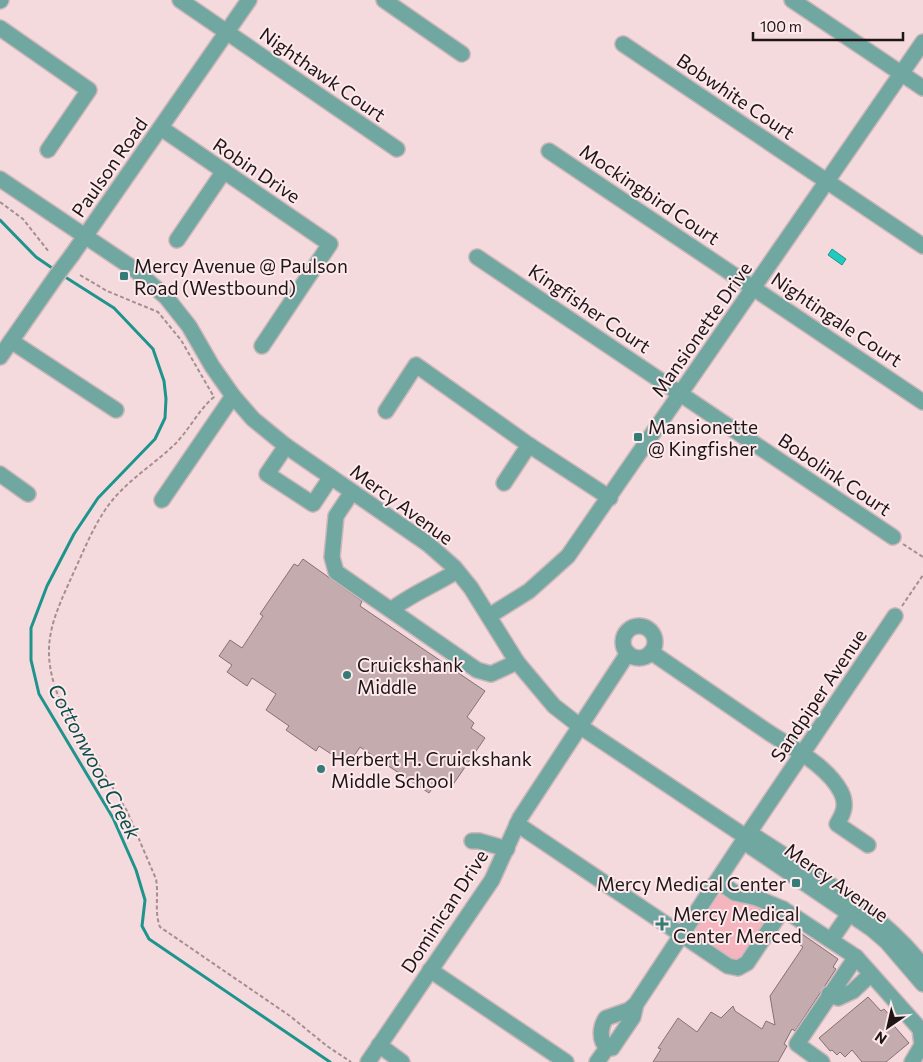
<svg xmlns="http://www.w3.org/2000/svg" width="923" height="1062" font-family="Commissioner,sans-serif">
<rect width="100%" height="100%" fill="#f4dadd"/>
<!-- green -->
<polygon fill="#f4b5bf" points="720,894 725,894 771,910 771,913 745,957 734,962 700,940 696,931 696,926 709,907"/>
<!-- water -->
<polygon fill="#1fcbbe" stroke="#1f948c" points="832,249 846,259 842,265 828,255"/>
<g fill="none" stroke-linecap="round" stroke-linejoin="round">
<!-- stream -->
<g stroke="#1f948c" stroke-width="3">
<polyline points="0,220 36,257 55,270"/>
<polyline points="62,275 114,308 153,349 164,381 166,399 165,418 155,439 98,498 74,534 47,586 31,628 31,660 39,694 113,818 136,870 145,900 142,926 149,939 330,1062"/>
</g>
</g>
<!-- building -->
<g fill="#c4abae" stroke="#877074">
<polygon points="303,559 362,601 360,606 485,691 467,717 474,723 471,728 485,738 452,786 440,777 429,793 360,747 348,765 319,746 316,751 286,730 289,726 266,710 276,694 252,678 247,686 227,672 232,665 219,656 230,640 242,648 263,616 260,614 294,564 298,566"/>
<polygon points="802,934 838,959 833,967 836,969 795,1031 792,1029 784,1044 787,1046 778,1062 653,1062 661,1049 658,1048 678,1018 697,1032 711,1012 721,1018 733,1006 735,1011 762,1029 766,1021 775,1025 770,996 803,947 796,942"/>
<polygon points="868,997 881,1011 884,1009 891,1017 888,1019 909,1043 886,1062 862,1062 852,1050 845,1057 840,1052 837,1055 832,1050 830,1051 819,1038"/>
</g>
<g fill="none" stroke-linecap="round" stroke-linejoin="round">
<defs>
<g id="minor">
<polyline points="180,0 397,149"/>
<polyline points="384,0 462,54"/>
<polyline points="792,0 923,88"/>
<polyline points="0,1 1,0"/>
<polyline points="0,28 89,90 48,150"/>
<polyline points="623,44 923,246"/>
<polyline points="161,128 330,244 262,346"/>
<polyline points="549,151 923,402"/>
<polyline points="0,179 134,269 166,297 189,326 212,366 233,396 253,419 286,446 428,544 454,567 471,588 517,662 554,706 581,727 746,837 750,846 872,929 887,942 923,984"/>
<polyline points="177,240 224,171"/>
<polyline points="72,255 249,0"/>
<polyline points="477,257 893,537"/>
<polyline points="11,341 116,410"/>
<polyline points="0,357 57,275"/>
<polyline points="386,411 416,365 529,445 610,498"/>
<polyline points="286,446 267,474 313,504 331,477"/>
<polyline points="0,474 28,494"/>
<polyline points="504,483 529,445"/>
<polyline points="352,492 336,516 332,557 336,572 477,670 491,674 517,662"/>
<polyline points="162,500 233,396"/>
<path d="M391 610C411 594 435 585 457 571"/>
<polyline points="489,616 529,591 568,556 923,42"/>
<circle cx="639" cy="642" r="16"/>
<path d="M651 652C690 679 729 705 768 732 792 748 827 765 841 792 847 804 844 813 837 824L868 845"/>
<polyline points="517,824 728,966 738,968 747,963 783,909"/>
<path d="M746 837H756C815 876 879 910 923 966"/>
<polyline points="472,841 479,841 507,849"/>
<polyline points="718,881 735,893 757,898 783,909 856,957 920,1029 922,1045 912,1062"/>
<polyline points="831,940 849,914"/>
<polyline points="430,970 566,1062"/>
<polyline points="829,994 838,998 853,991 871,974"/>
<path d="M636 1004 629 1010 606 1018C600 1027 599 1040 607 1048H612L633 1017 636 1004 746 837 895 616"/>
<polyline points="379,1045 402,1062"/>
<polyline points="368,1062 492,880 520,818 628,653"/>
<polyline points="597,1062 607,1048"/>
<polyline points="822,1062 797,1044 856,957"/>
</g>
</defs>
<!-- minor casing -->
<use href="#minor" stroke="#cdb7b9" stroke-width="18"/>
<!-- path -->
<g stroke="#a28f91" stroke-width="2" stroke-dasharray="4 2.5" stroke-linecap="butt">
<polyline points="0,202 23,219 49,252"/>
<path d="M80 275 107 291 158 312 181 340 214 397C199 409 188 432 173 446 155 463 133 477 116 496 98 516 88 541 77 565 53 619 36 646 62 705L127 811 156 879C159 895 154 912 160 927L290 1016 327 1046 351 1062"/>
<polyline points="903,544 923,557"/>
<polyline points="902,606 923,575"/>
</g>
<!-- minor -->
<use href="#minor" stroke="#71a7a1" stroke-width="15"/>
<defs>
<polyline id="minor-bridge" points="57,275 72,255"/>
</defs>
<!-- minor-bridge casing -->
<use href="#minor-bridge" stroke="#cdb7b9" stroke-width="18" stroke-linecap="butt"/>
<!-- minor-bridge -->
<use href="#minor-bridge" stroke="#71a7a1" stroke-width="15"/>
</g>
<!-- markers -->
<g fill="#347c75" stroke="#fde8eb" stroke-width="2">
<rect x="119" y="271" width="10" height="10" rx="2.5"/>
<rect x="633" y="432" width="10" height="10" rx="2.5"/>
<circle cx="347" cy="675" r="5"/>
<circle cx="321" cy="769" r="5"/>
<rect x="791" y="878" width="10" height="10" rx="2.5"/>
<path d="M659.5 916.5h5v5h5v5h-5v5h-5v-5h-5v-5h5z"/>
</g>
<g text-anchor="middle" dominant-baseline="central" stroke-width="4" stroke-linejoin="round" paint-order="stroke">
<!-- street labels -->
<g font-size="19" fill="#1e1516" stroke="#fde8eb">
<text transform="translate(323 74) rotate(35)">Nighthawk Court</text>
<text transform="translate(736 96) rotate(34)">Bobwhite Court</text>
<text transform="translate(109 167) rotate(-55)">Paulson Road</text>
<text transform="translate(257 170) rotate(34)">Robin Drive</text>
<text transform="translate(650 194) rotate(34)">Mockingbird Court</text>
<text transform="translate(590 308) rotate(34)">Kingfisher Court</text>
<text transform="translate(837 319) rotate(34)">Nightingale Court</text>
<text transform="translate(701 329) rotate(-55)">Mansionette Drive</text>
<text transform="translate(835 474) rotate(34)">Bobolink Court</text>
<text transform="translate(402 504) rotate(36)">Mercy Avenue</text>
<text transform="translate(818 695) rotate(-56)">Sandpiper Avenue</text>
<text transform="translate(837 882) rotate(35)">Mercy Avenue</text>
<text transform="translate(444 911) rotate(-57)">Dominican Drive</text>
</g>
<!-- poi labels -->
<g font-size="19" fill="#1e1516" stroke="#fde8eb" text-anchor="start">
<text x="134" y="265">Mercy Avenue @ Paulson<tspan x="134" dy="22">Road (Westbound)</tspan></text>
<text x="648" y="426">Mansionette<tspan x="648" dy="22">@ Kingfisher</tspan></text>
<text x="357" y="664">Cruickshank<tspan x="357" dy="22">Middle</tspan></text>
<text x="331" y="758">Herbert H. Cruickshank<tspan x="331" dy="22">Middle School</tspan></text>
<text x="786" y="883" text-anchor="end">Mercy Medical Center</text>
<text x="673" y="913">Mercy Medical<tspan x="673" dy="22">Center Merced</tspan></text>
</g>
<!-- water labels -->
<g font-size="20" font-style="italic" fill="#0c4f4a" stroke="#fde8eb">
<text transform="translate(95 761) rotate(62)">Cottonwood Creek</text>
</g>
</g>
<!-- north arrow -->
<g transform="translate(888 1027) rotate(214)" stroke="#fde8eb" stroke-width="4" paint-order="stroke">
<path d="M0-4L9 19L0 12L-9 19Z" fill="#1e1516"/>
<text y="-8" font-size="14" font-weight="bold" text-anchor="middle" fill="#1e1516">N</text>
</g>
<!-- scale -->
<path d="M753 32v8h150v-8" fill="none" stroke="#1e1516" stroke-width="2.5"/>
<text x="760" y="32" font-size="15" fill="#1e1516" stroke="#fde8eb" stroke-width="4" paint-order="stroke">100 m</text>
</svg>
